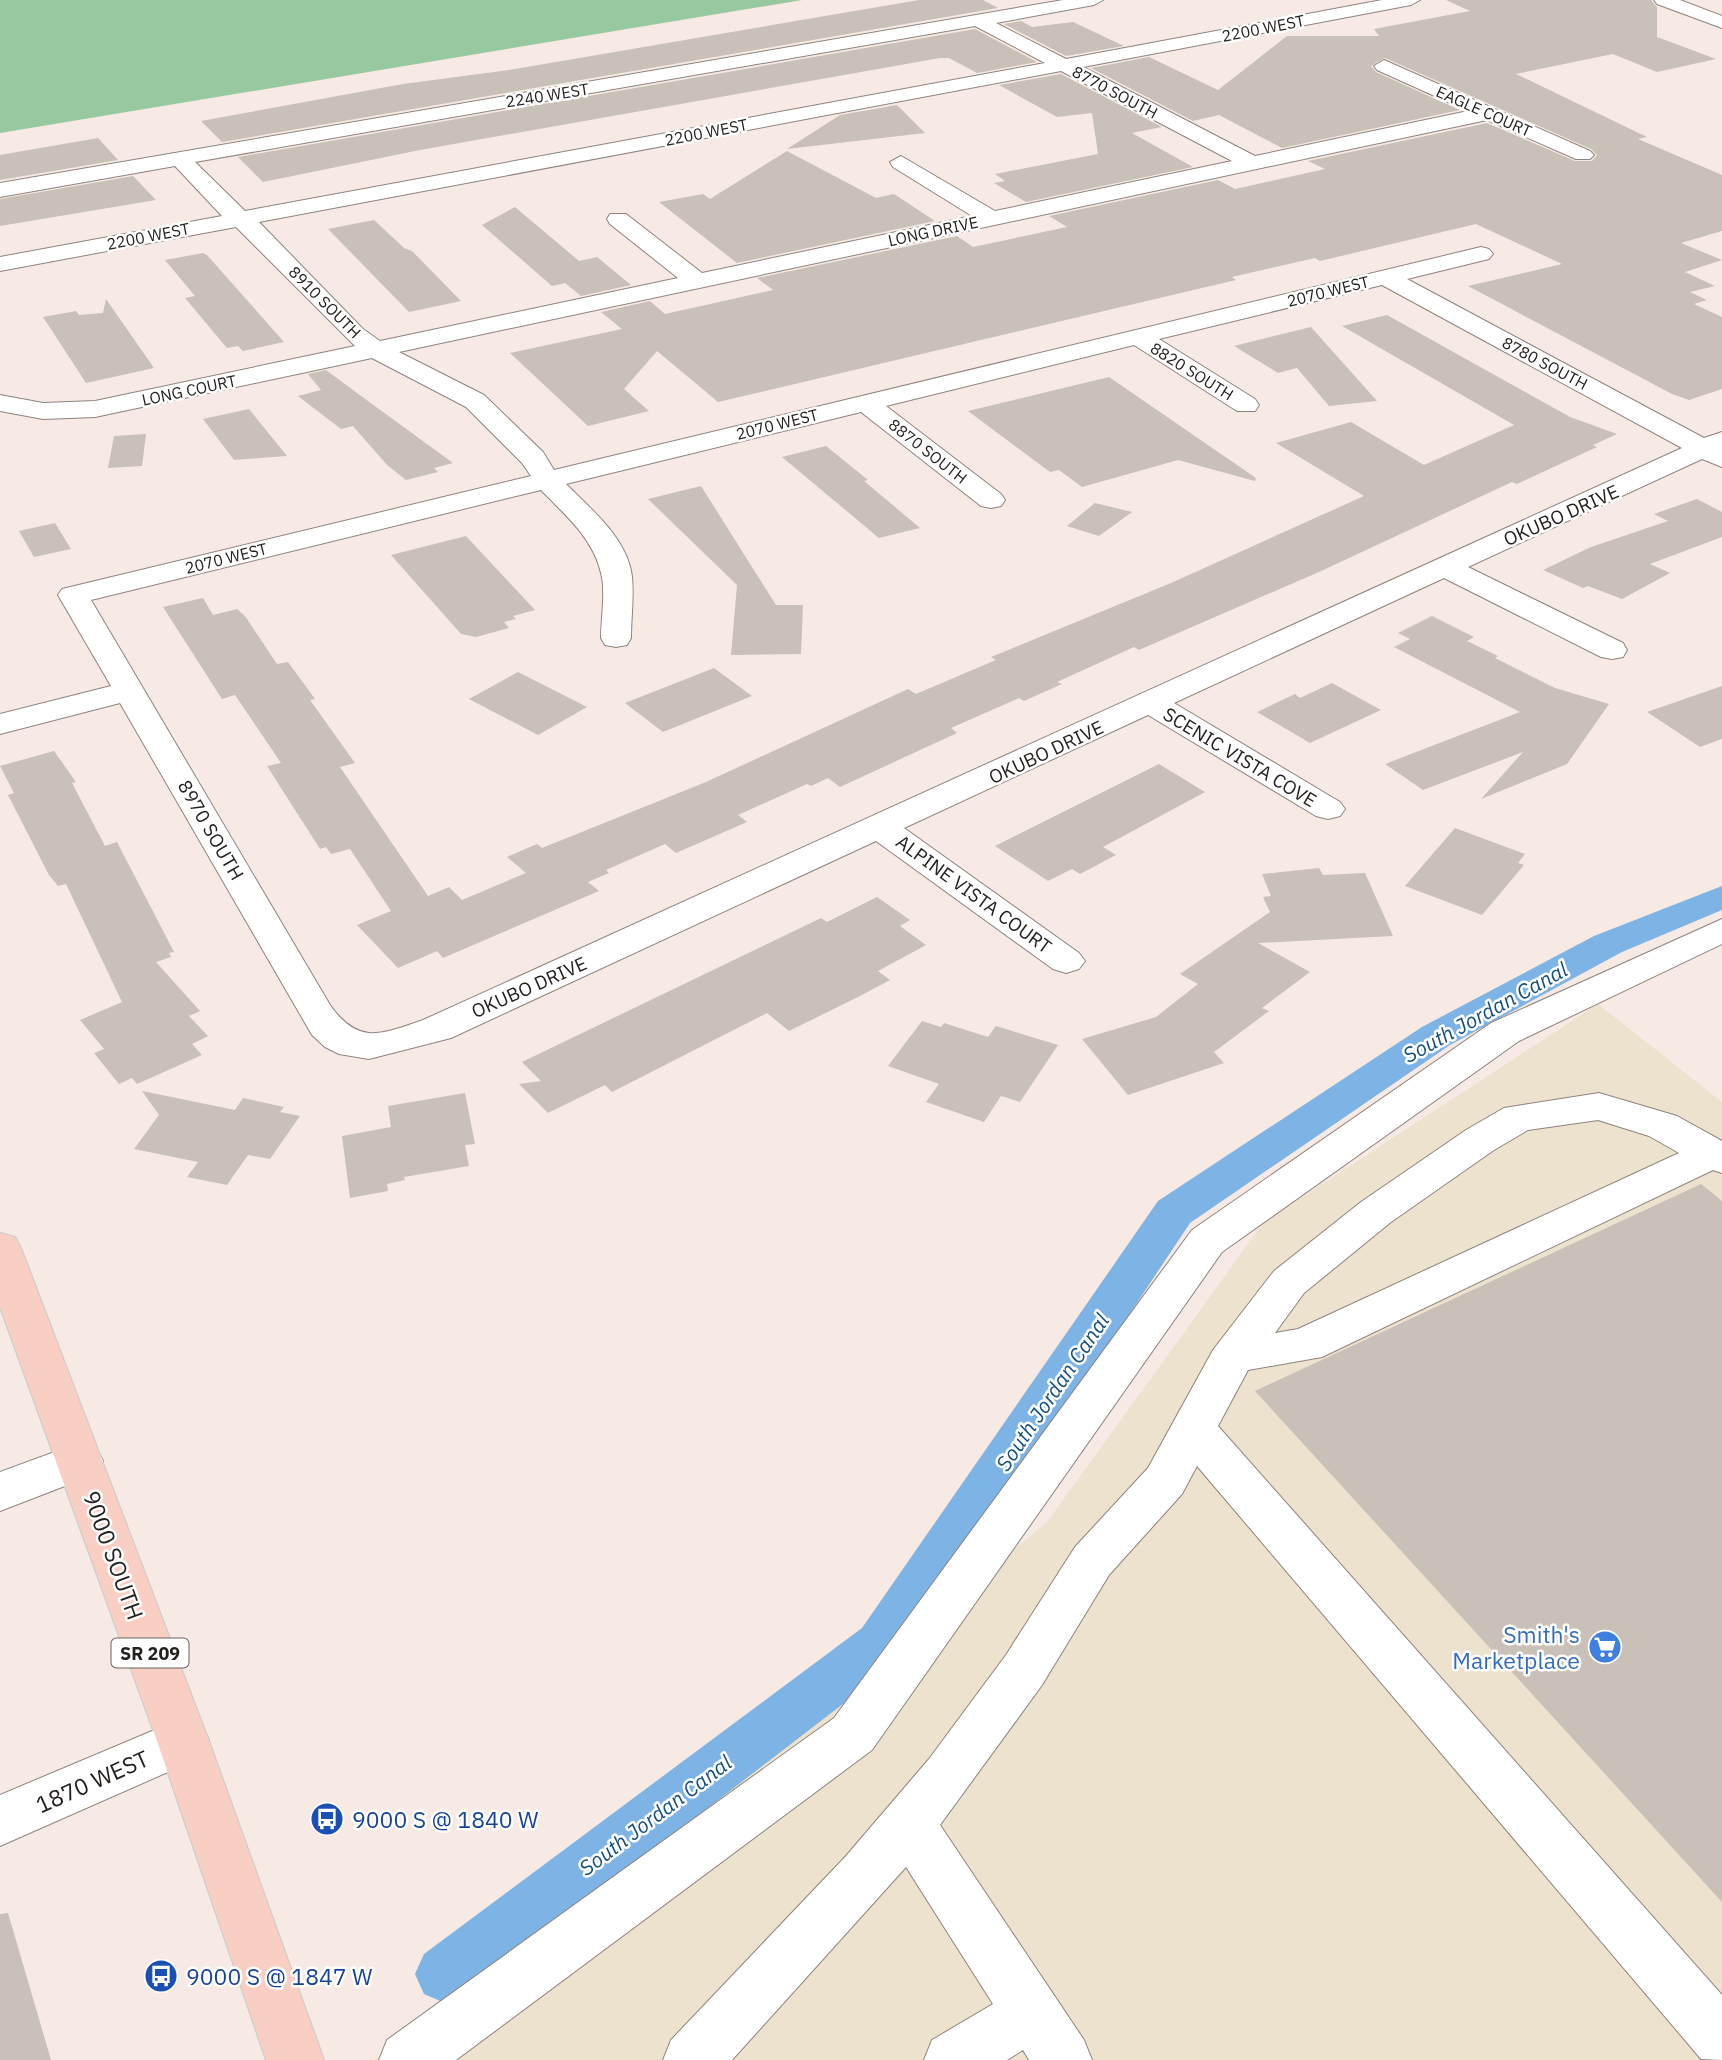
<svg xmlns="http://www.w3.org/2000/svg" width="1722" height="2060" font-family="'IBM Plex Sans',sans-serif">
<rect width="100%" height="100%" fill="#f7eae4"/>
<!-- commercial -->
<polygon fill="#ede2cd" points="1598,1004 1722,1102 1722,2060 374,2060 641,1862 1047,1522 1264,1222"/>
<!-- green -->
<polygon fill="#97c89f" points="0,0 802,0 0,133"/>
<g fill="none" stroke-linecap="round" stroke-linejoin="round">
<!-- canal -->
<polygon fill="#7db3e5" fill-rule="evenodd" points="1722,886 1722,910 1622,952 1450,1045 1190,1223 900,1660 466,1994 445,2003 424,1994 415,1974 424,1954 862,1628 1158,1201 1422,1027 1594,936"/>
</g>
<!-- building -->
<g fill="#c9c0b7">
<polygon points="919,0 983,0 998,8 222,142 201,121 403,84 509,70"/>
<polygon points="1446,0 1651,0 1657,7 1657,37 1716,59 1657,72 1613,54 1516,74 1647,137 1638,139 1722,175 1722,231 1681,243 1722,260 1685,272 1715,286 1690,292 1707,300 1694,304 1722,317 1722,389 1689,400 1672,394 1468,286 1562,264 1476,224 1320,261 1315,258 1232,277 1236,280 718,402 657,351 624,389 649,411 588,426 510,353 622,329 601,312 650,301 665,314 773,290 757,278 957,236 973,247 1067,227 1049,216 1218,180 1235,189 1325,169 1308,161 1487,123 1575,161 1592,161 1597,155 1591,149 1385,58 1371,66 1376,72 1460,110 1282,148 1219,115 1193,121 1091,68 1149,57 1218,90 1287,36 1379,36 1374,29 1470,11"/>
<polygon points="1021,21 1032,27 1073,22 1124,46 1066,56 1004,24"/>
<polygon points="975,29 1037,62 977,73 949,58 940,58 420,150 263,182 238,157"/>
<polygon points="1061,74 1162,127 1132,133 1193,167 1026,202 994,183 1005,181 995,174 1098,154 1092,113 1057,117 999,85"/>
<polygon points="897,105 925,133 787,149 840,115"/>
<polygon points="98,138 118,160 0,180 0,155"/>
<polygon points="787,151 876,198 894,194 935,221 737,263 659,202 703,194 710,199"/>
<polygon points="133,176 156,200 0,226 0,199"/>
<polygon points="515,207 579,261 597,257 631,285 581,296 565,283 552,286 482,225"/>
<polygon points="374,220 404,248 412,251 461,301 409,312 328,229"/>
<polygon points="203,253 207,255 284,342 243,351 238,346 227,348 185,298 195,296 165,260"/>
<polygon points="106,299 154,368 86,383 43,317 76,311 79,315 103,313"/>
<polygon points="1387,315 1570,417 1617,434 1593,445 1597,447 1517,484 1512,482 1319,572 1139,650 1134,647 1057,682 1062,684 1024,701 1019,698 951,728 957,733 840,787 828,778 811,786 807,784 738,815 747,822 676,853 665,844 606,870 609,873 588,882 599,891 443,958 437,951 398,968 357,925 391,911 350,849 331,854 326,847 320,849 267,766 281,763 235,695 222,699 163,607 203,598 213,615 237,609 245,616 277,664 288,662 315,699 310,700 355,763 340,767 428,896 449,887 462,900 526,873 507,857 537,844 542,848 706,782 908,689 916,694 996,660 991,657 1171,583 1364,496 1276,443 1351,422 1424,465 1514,425 1342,326"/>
<polygon points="1311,327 1377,401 1329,406 1297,368 1278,373 1234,346"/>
<polygon points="326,370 357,393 453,463 434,468 438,472 406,480 387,465 353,426 341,429 298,396 321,390 308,374"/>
<polygon points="1109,377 1256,478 1255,481 1178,460 1082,487 1059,470 1050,472 968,411"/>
<polygon points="249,409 287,456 234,460 203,419"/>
<polygon points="146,434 142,466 108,468 114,436"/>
<polygon points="826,446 868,480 864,481 920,528 879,538 782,457"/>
<polygon points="701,486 776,605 803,605 801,654 731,655 737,585 648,499"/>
<polygon points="1697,499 1722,512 1722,537 1650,564 1670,573 1622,599 1588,586 1583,588 1543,570 1591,547 1668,521 1654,514"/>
<polygon points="1095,503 1132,512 1099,536 1067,526"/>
<polygon points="55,523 71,549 34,557 19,531"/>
<polygon points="466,536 535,610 513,616 516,619 504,622 509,628 476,637 461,634 391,555"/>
<polygon points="1432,616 1474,637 1467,641 1498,656 1495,658 1555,688 1609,704 1567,764 1481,799 1523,752 1423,790 1385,764 1520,712 1394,647 1410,639 1398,633"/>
<polygon points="714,668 752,696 663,732 625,703"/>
<polygon points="518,672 587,707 538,735 469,699"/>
<polygon points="1332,683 1381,710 1310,743 1257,712 1295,694 1300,698"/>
<polygon points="1722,686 1722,739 1700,747 1647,712"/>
<polygon points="54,751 76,782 72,783 105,846 117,842 174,952 169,953 171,957 156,962 200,1011 189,1016 208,1036 192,1044 202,1055 137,1084 132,1078 119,1084 94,1053 104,1049 80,1020 122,1002 66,884 58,886 49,875 8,795 14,793 0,766"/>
<polygon points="1159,764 1205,792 1103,847 1116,855 1080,874 1072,869 1048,881 995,846"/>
<polygon points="1455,828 1525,854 1518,863 1524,865 1482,915 1405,886"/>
<polygon points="1319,868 1323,875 1365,873 1393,936 1258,943 1310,972 1262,1008 1269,1011 1214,1052 1224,1063 1128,1095 1082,1039 1156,1017 1198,984 1180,974 1270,912 1263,897 1271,896 1262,874"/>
<polygon points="877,897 910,920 900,926 926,945 878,971 890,980 860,996 789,1031 767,1013 612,1092 605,1085 548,1113 519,1084 541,1081 522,1062 821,918 827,922"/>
<polygon points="922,1021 941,1027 944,1023 988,1037 996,1026 1058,1045 1020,1102 1001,1096 984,1122 926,1102 939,1084 888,1066"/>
<polygon points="142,1091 235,1110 243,1098 284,1107 280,1112 300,1116 270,1159 248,1155 227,1185 187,1177 198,1162 134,1149 159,1115"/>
<polygon points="465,1093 475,1144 465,1145 469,1166 404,1177 405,1180 387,1184 388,1191 350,1198 342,1136 391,1127 388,1106"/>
<polygon points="1701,1184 1722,1201 1722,1902 1255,1391"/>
<polygon points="8,1913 51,2060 0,2060 0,1914"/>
</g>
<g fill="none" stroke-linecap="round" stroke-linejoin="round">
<defs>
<g id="minor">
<path d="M1063 0H1103L1094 5 996 23 1066 59 1382 0H1420L1411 5 1083 67 1255 156 1468 111 1377 70 1374 66 1384 60 1590 151 1594 155 1590 159H1576L1487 120 399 352 484 395 543 452 554 470 1481 247 1489 249 1493 254 1489 259 1407 279 1704 438 1722 432V467L1702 459 1468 567 1623 643 1627 650 1623 657 1612 659 1601 657 1444 578 1174 703 1340 802 1345 809 1340 816 1328 819 1316 816 1148 715 904 828 1079 953 1085 961 1079 969 1066 973 1053 969 876 841 451 1038 369 1059 339 1054 325 1047 312 1035 120 703 0 734V714L111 686 58 595 62 589 531 476 522 463 466 407 372 358 95 417 43 419 0 411V395L43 403 95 401 355 346 236 227 0 271V257L222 216 175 166 0 197V183ZM975 26 1045 63 245 211 195 162ZM1061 71 1232 161 995 211 901 156 890 162 893 167 972 216 702 273 626 214H610L607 219 610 224 678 278 380 341 363 329 259 222ZM1382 285 1682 448 423 1020C382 1034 359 1046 330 1005L91 600 541 490C565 515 593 538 601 573 606 592 601 618 601 638L605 645 616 647 627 645 631 638C631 618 634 597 632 577 628 539 591 509 566 484L861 412 981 506 991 508 1001 506 1005 500 1001 494 886 406 1134 345 1237 411H1255L1259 405 1255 399 1159 339Z"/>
<polygon points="1654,0 1680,0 1722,16 1722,28 1657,4"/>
<polygon points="1722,919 1722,944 1519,1041 1222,1252 872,1750 456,2060 379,2060 387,2040 834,1718 1192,1230 1491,1023"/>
<path d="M1599 1093 1677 1116 1722 1141V1173L1713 1170 1322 1357 1248 1370 1218 1426 1722 1995V2060L1701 2059 1197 1466 1182 1494 1109 1575 1042 1685 940 1825 1084 2040 1092 2060H1029L1023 2050 1007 2060H924L932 2040 993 2004 906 1867 732 2060H663L671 2040 846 1856 929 1759 1006 1655 1075 1547 1148 1468 1213 1350 1274 1271 1361 1202 1466 1130 1504 1108ZM1598 1120 1649 1136 1679 1153 1298 1329 1275 1333 1304 1293 1391 1222 1494 1150 1528 1130Z"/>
<polygon points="79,1443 96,1448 103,1461 96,1474 0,1511 0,1472"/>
<polygon points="183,1718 202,1725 209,1741 202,1757 0,1846 0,1795"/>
</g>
<polygon id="major" points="0,1233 15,1237 21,1248 209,1741 324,2060 266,2060 157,1741 0,1307"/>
</defs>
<!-- minor casing -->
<use href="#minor" stroke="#8e837d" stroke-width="2"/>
<!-- major casing -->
<use href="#major" stroke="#cac9c9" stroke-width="2"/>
<!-- minor -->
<use href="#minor" fill="#fff" fill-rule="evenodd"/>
<!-- major -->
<use href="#major" fill="#f8cfc2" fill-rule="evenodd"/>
</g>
<!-- icons -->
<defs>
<symbol id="supermarket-disc" viewBox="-11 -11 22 22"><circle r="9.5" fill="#3f7fe0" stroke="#fff"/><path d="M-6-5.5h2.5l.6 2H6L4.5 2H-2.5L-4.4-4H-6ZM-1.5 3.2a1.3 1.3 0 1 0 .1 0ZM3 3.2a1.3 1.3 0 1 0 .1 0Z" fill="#fff"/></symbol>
<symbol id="bus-disc" viewBox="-11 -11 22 22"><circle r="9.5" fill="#1a4fb4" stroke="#fff"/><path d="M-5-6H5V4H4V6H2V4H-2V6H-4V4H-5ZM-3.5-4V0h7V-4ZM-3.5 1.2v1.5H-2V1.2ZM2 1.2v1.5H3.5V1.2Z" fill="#fff"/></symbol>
</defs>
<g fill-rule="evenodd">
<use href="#supermarket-disc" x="1586" y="1628" width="38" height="38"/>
<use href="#bus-disc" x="308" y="1800" width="38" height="38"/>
<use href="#bus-disc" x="142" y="1957" width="38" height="38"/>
</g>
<g text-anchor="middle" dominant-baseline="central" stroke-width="5" stroke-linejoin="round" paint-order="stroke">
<!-- far-street labels -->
<g font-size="16" fill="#231f1d" stroke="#fff">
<text transform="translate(1263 28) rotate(-11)">2200 WEST</text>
<text transform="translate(1115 92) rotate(28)">8770 SOUTH</text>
<text transform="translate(547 95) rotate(-9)">2240 WEST</text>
<text transform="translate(1484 111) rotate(24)">EAGLE COURT</text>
<text transform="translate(706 132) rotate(-11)">2200 WEST</text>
<text transform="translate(933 231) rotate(-12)">LONG DRIVE</text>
<text transform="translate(148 236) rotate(-11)">2200 WEST</text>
<text transform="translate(1328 291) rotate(-14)">2070 WEST</text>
<text transform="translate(325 302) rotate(45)">8910 SOUTH</text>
<text transform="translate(1545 363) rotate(28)">8780 SOUTH</text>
<text transform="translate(1192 371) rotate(32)">8820 SOUTH</text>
<text transform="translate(189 390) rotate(-12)">LONG COURT</text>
<text transform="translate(777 424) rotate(-14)">2070 WEST</text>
<text transform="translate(928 451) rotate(38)">8870 SOUTH</text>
<text transform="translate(226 558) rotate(-14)">2070 WEST</text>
</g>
<!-- shield labels -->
<rect fill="#fff" stroke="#656261" stroke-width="2" x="111.5" y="1638.5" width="77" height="29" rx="5"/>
<g font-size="18" font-weight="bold" fill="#231f1d">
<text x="150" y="1653">SR 209</text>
</g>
<!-- street labels -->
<g font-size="19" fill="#231f1d" stroke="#fff">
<text transform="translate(1561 515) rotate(-24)">OKUBO DRIVE</text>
<text transform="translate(1046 752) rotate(-25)">OKUBO DRIVE</text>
<text transform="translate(1240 757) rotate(31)">SCENIC VISTA COVE</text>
<text transform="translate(211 830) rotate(60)">8970 SOUTH</text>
<text transform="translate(974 894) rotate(36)">ALPINE VISTA COURT</text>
<text transform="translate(529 987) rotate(-24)">OKUBO DRIVE</text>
</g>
<!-- water labels -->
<g font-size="21" font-style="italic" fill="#14507f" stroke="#fff">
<text transform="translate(1485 1012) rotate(-29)">South Jordan Canal</text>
<text transform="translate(1052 1392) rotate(-56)">South Jordan Canal</text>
<text transform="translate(655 1815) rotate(-37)">South Jordan Canal</text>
</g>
<!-- near-street labels -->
<g font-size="23" fill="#231f1d" stroke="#fff">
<text transform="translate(114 1555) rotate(70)">9000 SOUTH</text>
<text transform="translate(92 1781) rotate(-24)">1870 WEST</text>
</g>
<!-- near-shop labels -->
<g font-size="23" fill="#366cbe" stroke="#fff" text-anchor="end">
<text x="1580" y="1634">Smith's<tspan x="1580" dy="26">Marketplace</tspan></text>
</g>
<!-- near-transit labels -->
<g font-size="23" fill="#164399" stroke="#fff" text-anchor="start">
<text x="352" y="1819">9000 S @ 1840 W</text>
<text x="186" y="1976">9000 S @ 1847 W</text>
</g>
</g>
</svg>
